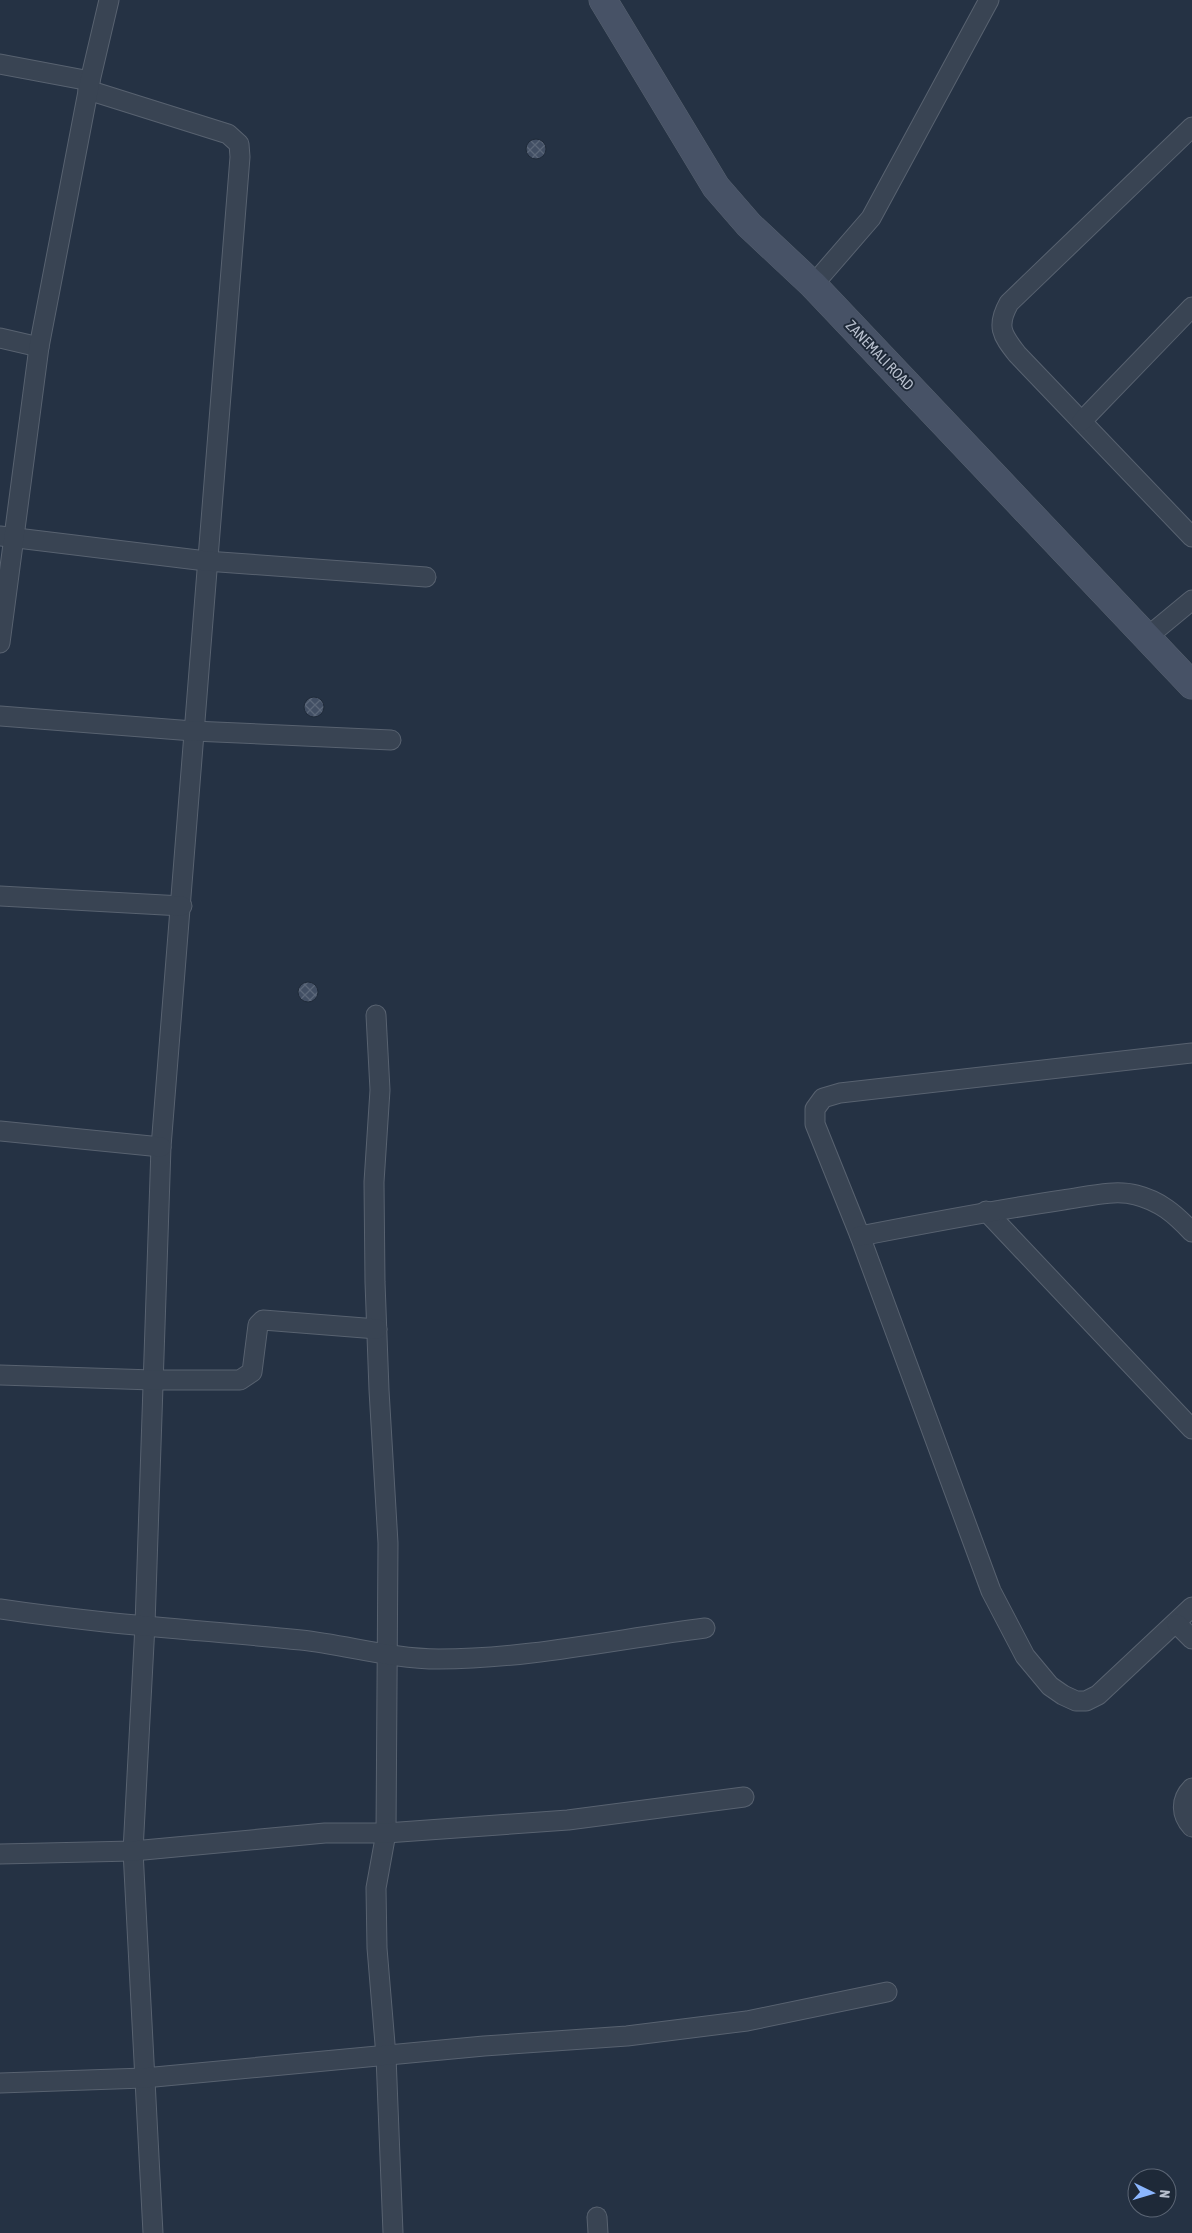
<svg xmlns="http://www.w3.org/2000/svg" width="1192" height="2233" font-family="'Asap Condensed',sans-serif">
<defs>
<pattern id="building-cross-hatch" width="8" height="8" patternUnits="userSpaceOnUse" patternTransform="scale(1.25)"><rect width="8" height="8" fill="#424f64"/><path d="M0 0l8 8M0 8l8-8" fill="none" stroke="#5b6779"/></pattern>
</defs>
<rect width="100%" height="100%" fill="#253244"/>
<!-- building -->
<g fill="url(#building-cross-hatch)" stroke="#202b3a">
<circle cx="536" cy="149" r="10"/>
<circle cx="314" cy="707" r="10"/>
<circle cx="308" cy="992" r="10"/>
</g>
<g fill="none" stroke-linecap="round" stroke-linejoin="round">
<defs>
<g id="street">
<polyline points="0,64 90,81"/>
<polyline points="88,90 228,134 239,144 240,157 161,1147 145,1625 133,1851 153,2233"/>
<path d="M1192 127 1009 303C996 326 1002 335 1017 354L1192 537"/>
<polyline points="813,285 871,218 989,0"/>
<polyline points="0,338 39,347"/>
<polyline points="1082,421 1192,307"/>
<polyline points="0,536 206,561 426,577"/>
<polyline points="1146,638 1192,600"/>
<polyline points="0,643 39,347 90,81 109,0"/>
<polyline points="0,716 193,731 391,740"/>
<polyline points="0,896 182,906"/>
<polyline points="376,1015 380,1090 374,1182 375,1282 379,1390 388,1543 386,1833 376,1888 377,1948 386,2056 393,2233"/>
<polyline points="1192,1053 840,1093 823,1098 815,1109 815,1124 860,1236 991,1591 1025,1656 1050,1686 1063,1695 1076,1701 1086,1701 1098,1695 1192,1607"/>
<polyline points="0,1131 161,1147"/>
<polyline points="986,1211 1192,1429"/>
<path d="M860 1236C928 1223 995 1210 1063 1200 1086 1197 1114 1189 1136 1195 1160 1201 1175 1214 1192 1232"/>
<polyline points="0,1375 153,1380 240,1380 252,1372 258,1325 263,1320 377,1329"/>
<path d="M0 1609C100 1624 200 1630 301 1640 347 1645 392 1659 439 1659 528 1659 617 1639 705 1628"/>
<polyline points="1177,1624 1192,1639"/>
<path d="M1192 1788C1180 1800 1181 1815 1192 1827"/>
<polyline points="0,1854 133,1851 325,1833 386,1833 568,1820 744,1797"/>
<polyline points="0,2083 144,2078 484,2046 627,2036 747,2021 887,1992"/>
<polyline points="597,2217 598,2233"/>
</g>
<polyline id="secondary" points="603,0 716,187 749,225 813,285 1192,685"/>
</defs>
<!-- street casing -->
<use href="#street" stroke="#586270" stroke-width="21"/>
<!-- secondary casing -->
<use href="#secondary" stroke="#586270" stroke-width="29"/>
<!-- street -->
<use href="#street" stroke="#394453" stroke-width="19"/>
<!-- secondary -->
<use href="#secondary" stroke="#475266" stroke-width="28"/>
</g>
<g text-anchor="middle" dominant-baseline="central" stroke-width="4" stroke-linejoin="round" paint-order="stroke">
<!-- street labels -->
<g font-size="15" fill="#b7bfcd" stroke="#1e2938">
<text transform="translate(880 355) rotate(46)">ZANEMALI ROAD</text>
</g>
</g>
<!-- north arrow -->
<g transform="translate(1152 2193) rotate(95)"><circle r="24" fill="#1e2938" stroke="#5b6574"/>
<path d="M0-4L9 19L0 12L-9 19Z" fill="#8bb6fe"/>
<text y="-8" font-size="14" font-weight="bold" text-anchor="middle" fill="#b7bfcd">N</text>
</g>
</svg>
